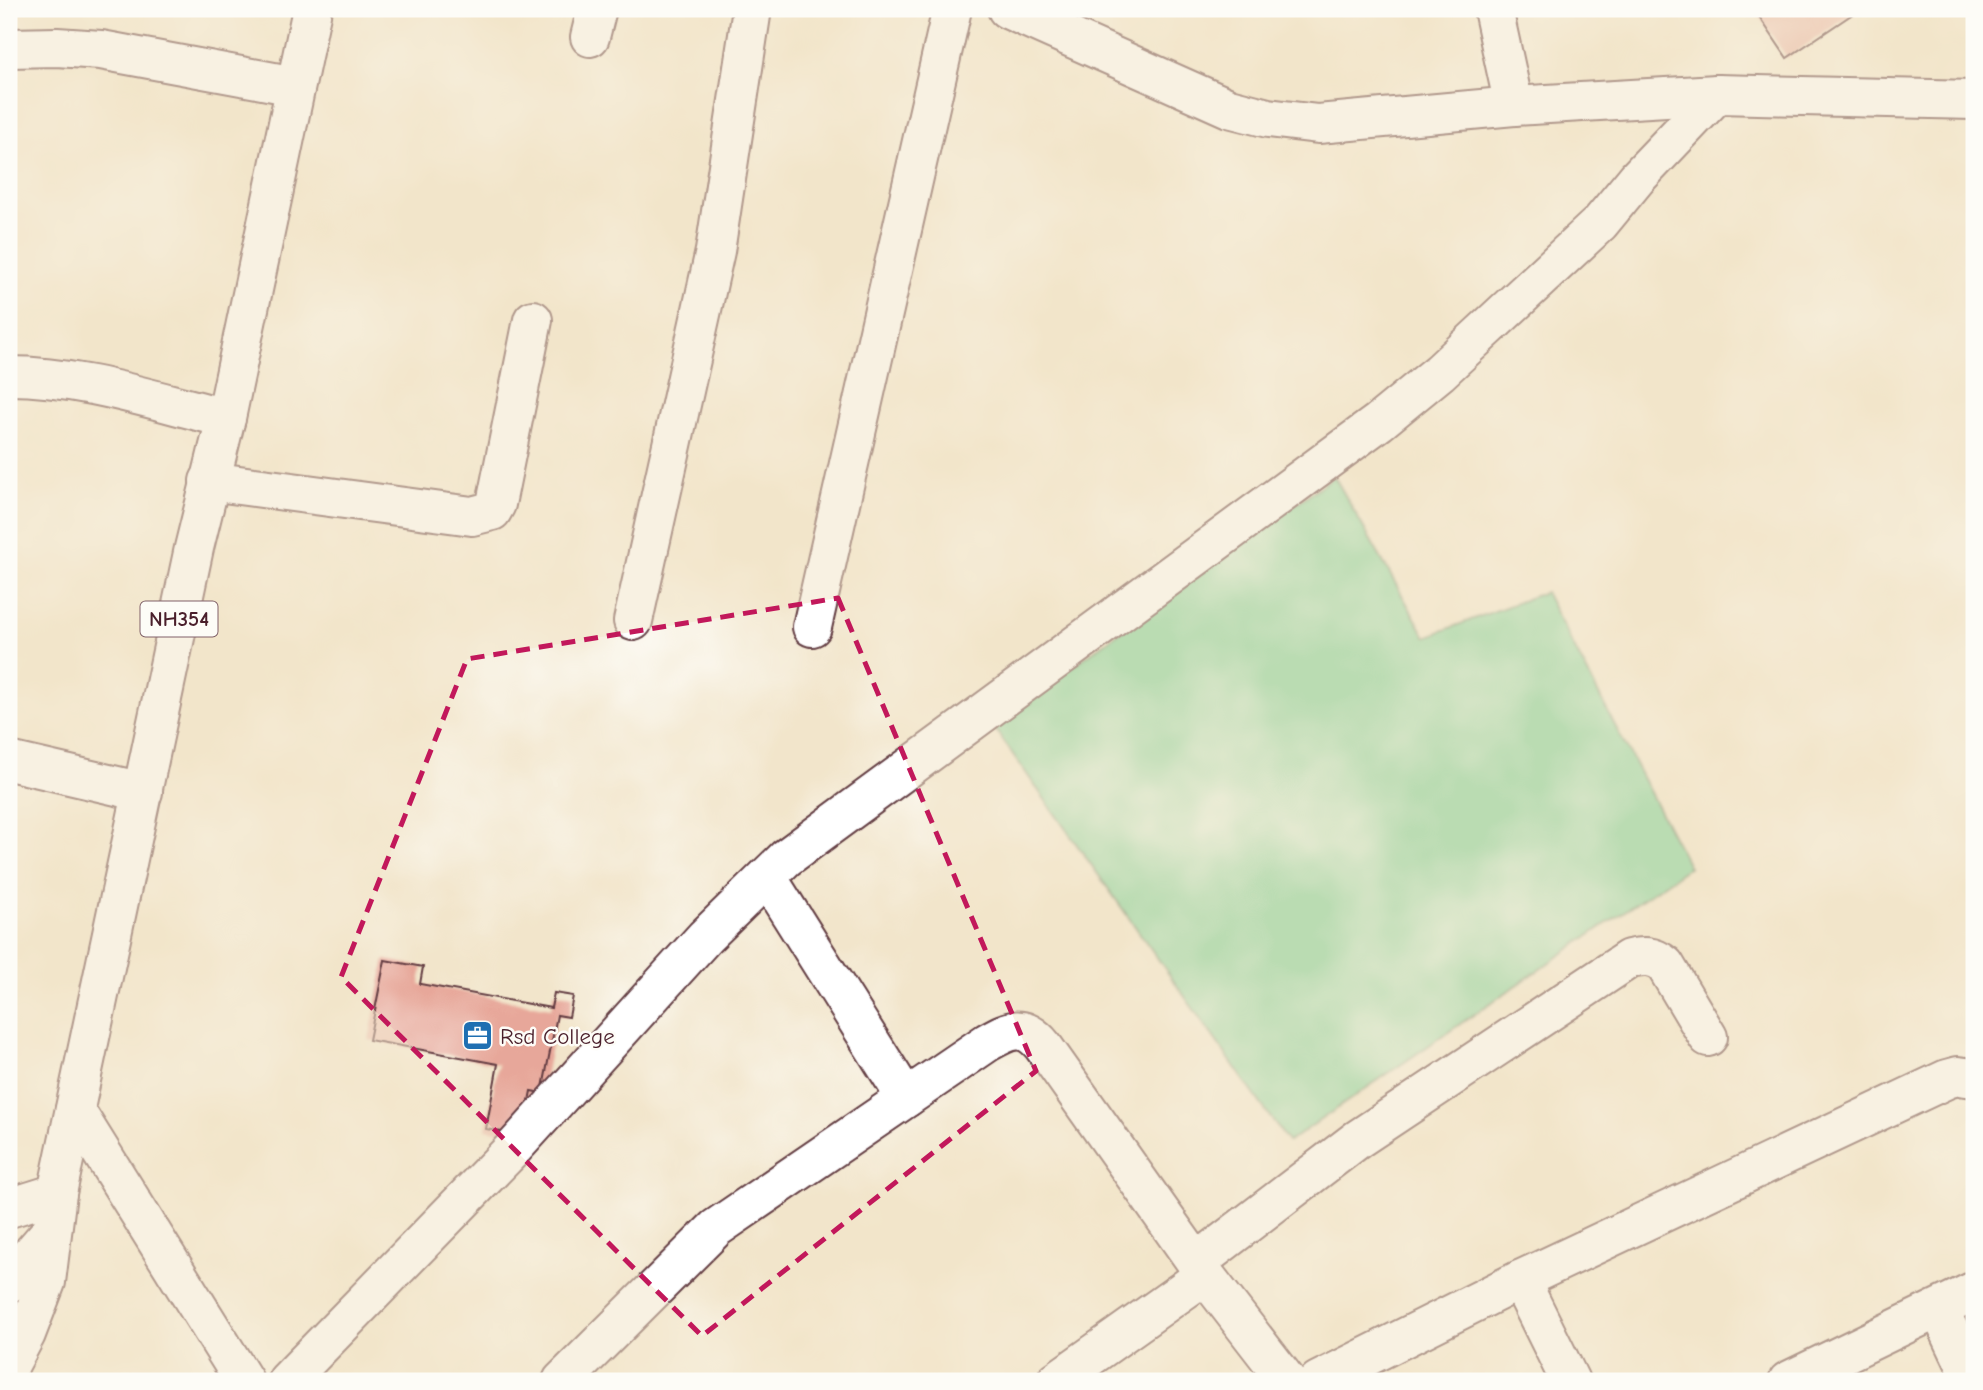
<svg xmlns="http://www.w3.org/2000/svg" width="1983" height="1390" font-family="'Comic Neue',sans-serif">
<rect width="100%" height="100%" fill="#fdfcf7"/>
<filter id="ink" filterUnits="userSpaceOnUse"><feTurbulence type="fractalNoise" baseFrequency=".0143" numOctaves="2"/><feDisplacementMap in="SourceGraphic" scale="14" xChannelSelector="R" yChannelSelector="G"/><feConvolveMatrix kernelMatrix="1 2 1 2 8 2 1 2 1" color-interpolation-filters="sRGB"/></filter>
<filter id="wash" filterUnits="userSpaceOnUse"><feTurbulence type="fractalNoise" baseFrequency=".00686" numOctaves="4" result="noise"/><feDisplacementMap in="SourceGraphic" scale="28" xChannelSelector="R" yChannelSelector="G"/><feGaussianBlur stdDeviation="1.57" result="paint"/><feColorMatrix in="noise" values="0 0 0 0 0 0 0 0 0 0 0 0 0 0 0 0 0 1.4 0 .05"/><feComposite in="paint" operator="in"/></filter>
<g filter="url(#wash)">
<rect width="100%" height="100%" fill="#f2e5cb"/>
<!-- green -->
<polygon fill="#77d096" stroke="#607860" stroke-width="2" points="1334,476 1426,637 1545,592 1689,867 1288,1142 992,725"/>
<g id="blocks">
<!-- building -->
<g fill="#e7a79a">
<polygon points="1754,9 1860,9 1787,58"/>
<polygon points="385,960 423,967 420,984 551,1008 554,993 573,996 569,1017 557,1015 542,1093 531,1091 522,1136 486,1129 498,1064 369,1040"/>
</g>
</g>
</g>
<g filter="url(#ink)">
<use href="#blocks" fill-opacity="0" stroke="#633d43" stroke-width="2"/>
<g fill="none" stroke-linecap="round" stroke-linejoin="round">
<defs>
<g id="minor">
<polyline points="1493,9 1514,106"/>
<polyline points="590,37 597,9"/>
<polyline points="9,48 57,47 101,50 295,86"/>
<path d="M9 376C82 376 155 401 226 418"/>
<polyline points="209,481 472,516 492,511 496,504 533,320"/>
<polyline points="633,621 715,251 752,9"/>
<polyline points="812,627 952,9"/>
<polyline points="9,761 143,792"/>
<polyline points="767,877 906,1098"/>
<polyline points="75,1110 244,1381"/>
<polyline points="9,1208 57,1193"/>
<path d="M1196 1263 1358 1139 1629 959C1643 956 1653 955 1665 965L1708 1037"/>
<polyline points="1520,1280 1570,1381"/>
<polyline points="1939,1309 1973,1381"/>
<polyline points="287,1381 510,1152 705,937 786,858 1379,422 1440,372 1600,223 1637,178 1717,94"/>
<path d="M562 1381 716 1228 988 1042C1011 1029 1024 1023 1043 1046L1205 1275 1287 1381"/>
<polyline points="1056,1381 1205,1275"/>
<polyline points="1318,1381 1520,1280 1947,1079 1958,1076 1974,1078"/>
<polyline points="1788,1381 1974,1291"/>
</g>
<polyline id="major" points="1007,9 1229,108 1268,118 1318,124 1514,106 1717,94 1974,100"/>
<g id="highway">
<polyline points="9,1283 13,1275 52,1230"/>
<polyline points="9,1366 26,1334 46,1282 57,1193 194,548 226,418 312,9"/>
</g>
</defs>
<!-- minor casing -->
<use href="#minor" stroke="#633d43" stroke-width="42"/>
<!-- major casing -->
<use href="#major" stroke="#633d43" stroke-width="42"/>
<!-- highway casing -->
<use href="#highway" stroke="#633d43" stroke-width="42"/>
<!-- minor -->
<use href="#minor" stroke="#fff" stroke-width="38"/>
<!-- major -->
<use href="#major" stroke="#fff" stroke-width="38"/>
<!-- highway -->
<use href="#highway" stroke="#fff" stroke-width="38"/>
</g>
</g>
<!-- marked area -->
<path d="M0 0H1983V1390H0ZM838 598 1036 1071 702 1336 341 977 467 659Z" fill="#f2e5cb" fill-opacity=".55" fill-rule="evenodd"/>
<path fill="none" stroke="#c2185b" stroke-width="5" stroke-dasharray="14 9" stroke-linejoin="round" d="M838 598 1036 1071 702 1336 341 977 467 659Z"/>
<!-- icons -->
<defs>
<symbol id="office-square" viewBox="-11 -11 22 22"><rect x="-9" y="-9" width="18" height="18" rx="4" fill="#1f6fb2" stroke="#fdfcf7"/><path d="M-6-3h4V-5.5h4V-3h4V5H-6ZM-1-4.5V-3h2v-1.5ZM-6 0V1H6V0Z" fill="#fff"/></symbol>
</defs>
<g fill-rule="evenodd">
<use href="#office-square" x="460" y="1018" width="35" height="35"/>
</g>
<g text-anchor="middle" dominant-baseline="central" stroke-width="5" stroke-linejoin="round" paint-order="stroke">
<!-- shield labels -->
<rect fill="#fdfcf7" stroke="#806168" stroke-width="2" x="140.5" y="601.5" width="77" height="35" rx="5"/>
<g font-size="21" font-weight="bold" fill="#4a1f2b">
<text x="179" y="619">NH354</text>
</g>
<!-- poi labels -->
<g font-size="23" fill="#4a1f2b" stroke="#fdfcf7" text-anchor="start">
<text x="500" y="1036">Rsd College</text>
</g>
</g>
<!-- margin -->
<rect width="1983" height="1390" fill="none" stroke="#fdfcf7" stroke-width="35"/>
</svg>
